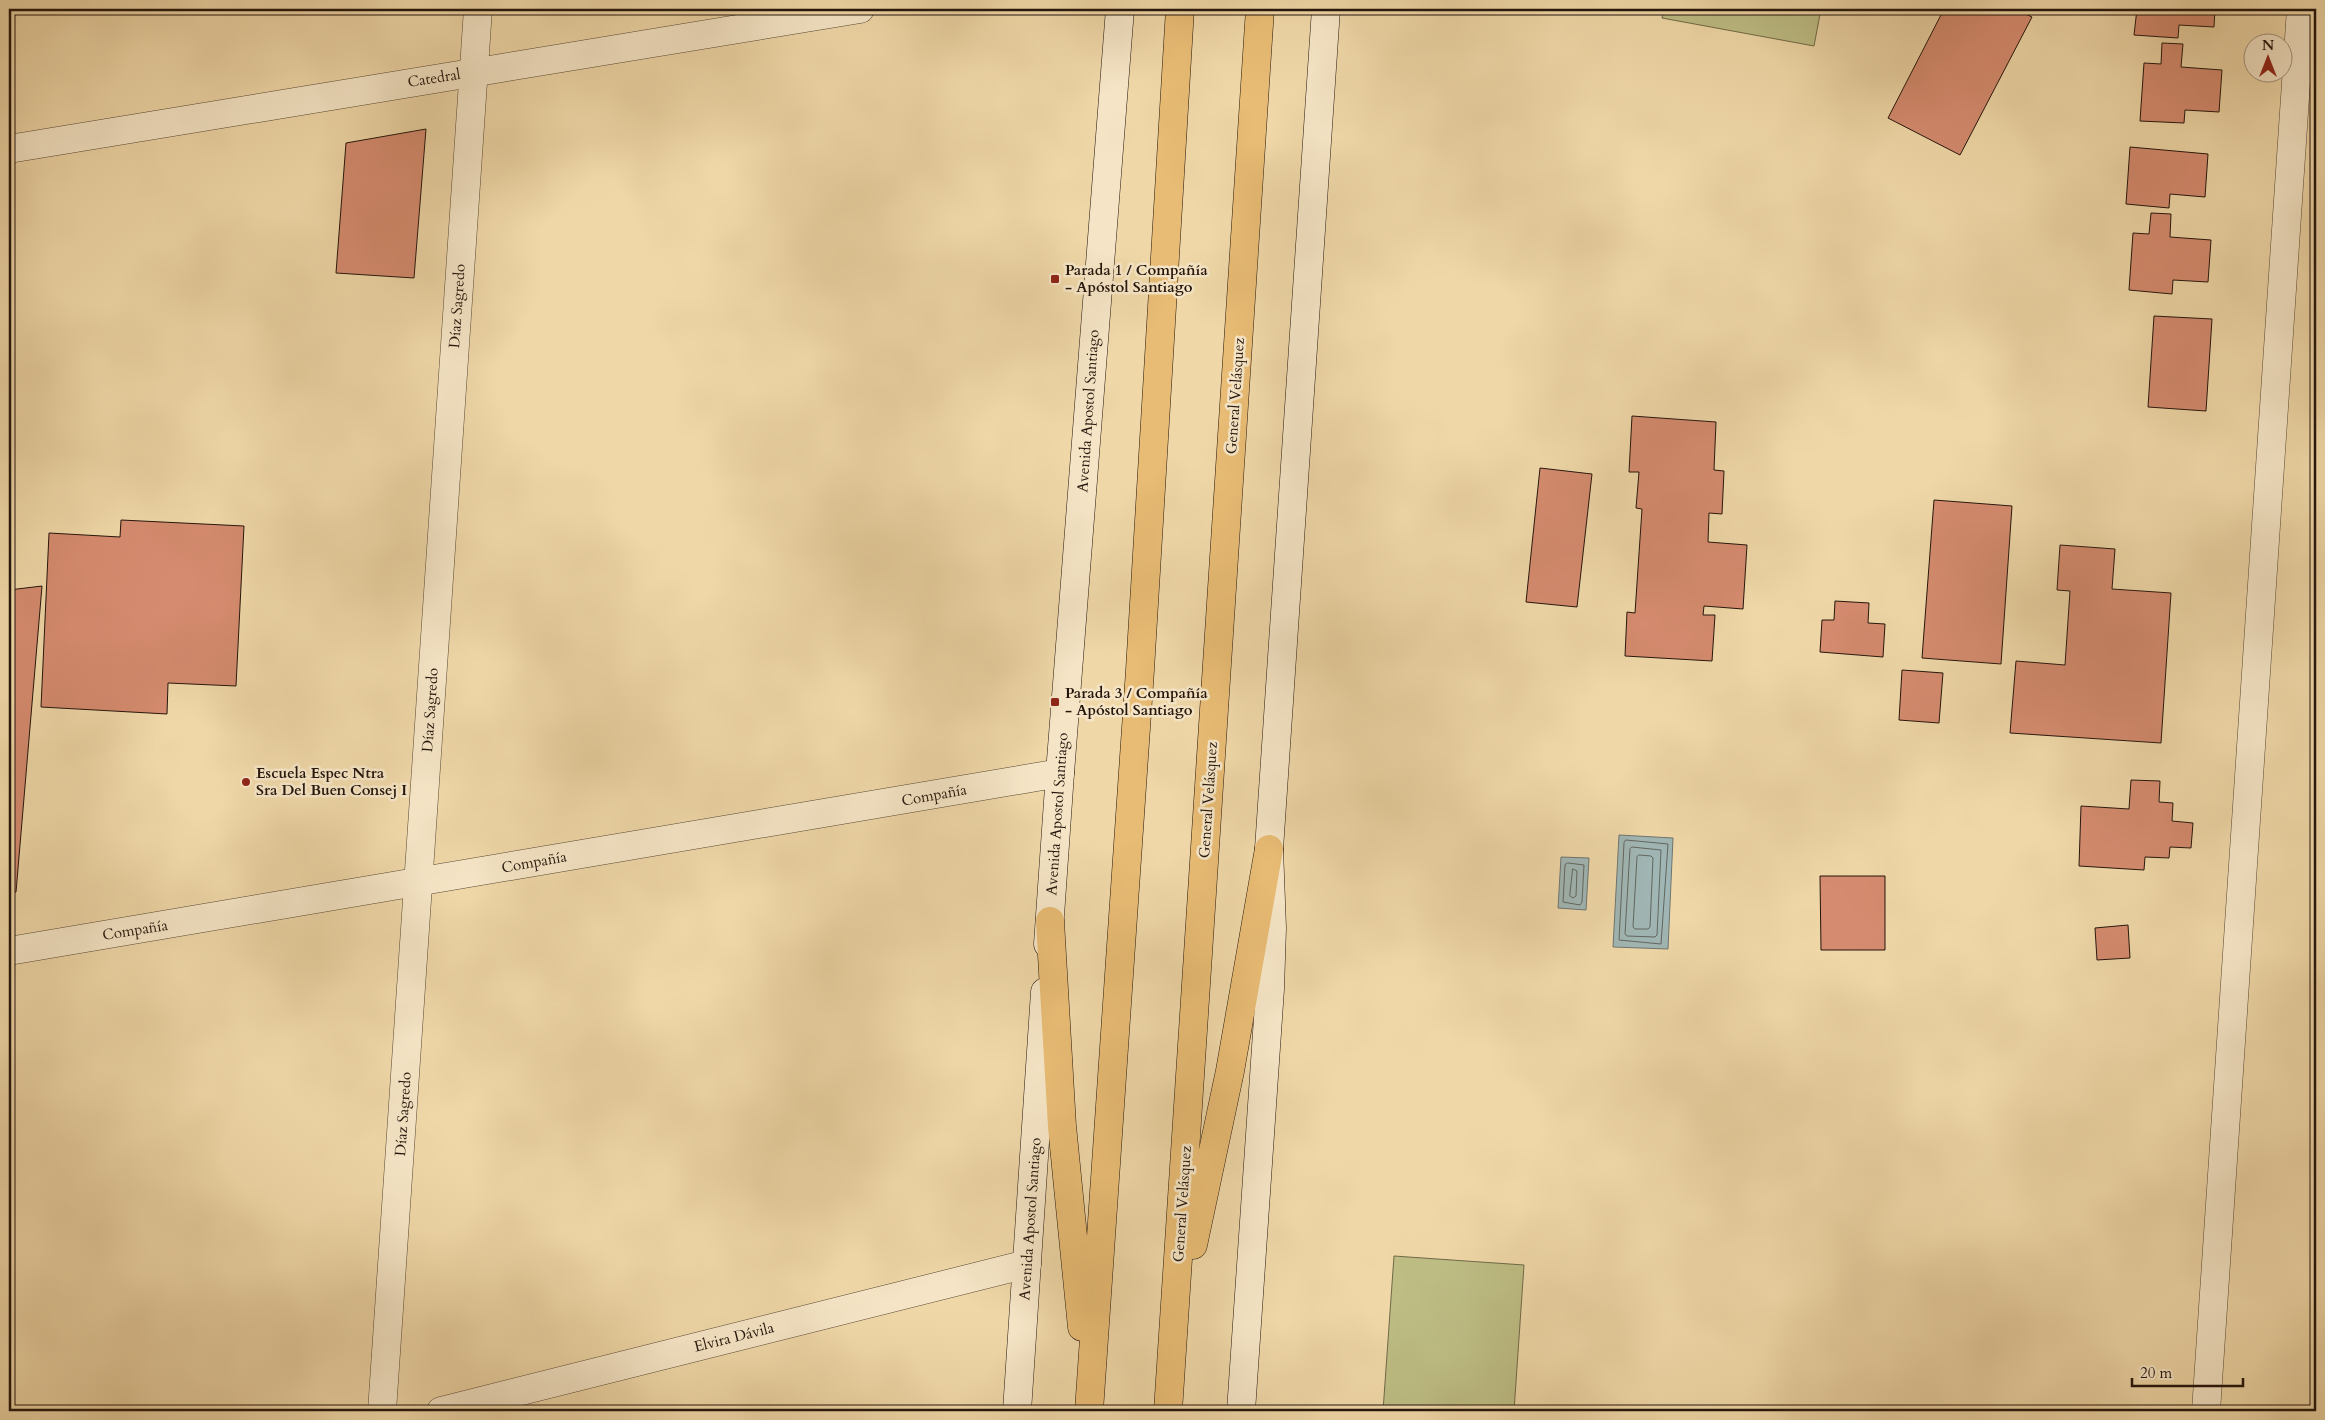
<svg xmlns="http://www.w3.org/2000/svg" width="2325" height="1420" font-family="Cardo,serif">
<rect width="100%" height="100%" fill="#efd7a7"/>
<filter id="stains"><feTurbulence type="fractalNoise" baseFrequency=".004" numOctaves="4"/><feColorMatrix values="0 0 0 0 .2 0 0 0 0 .09 0 0 0 0 .02 0 0 0 .5 -.17"/></filter>
<radialGradient id="worn" r=".72"><stop offset=".6" stop-color="#630" stop-opacity="0"/><stop offset="1" stop-color="#630" stop-opacity=".3"/></radialGradient>
<!-- green -->
<g fill="#bdbd84" stroke="#706948">
<polygon points="1664,9 1821,9 1814,46 1662,18"/>
<polygon points="1394,1256 1524,1265 1514,1411 1383,1411"/>
</g>
<!-- water -->
<g fill="#a0b6b4" stroke="#6e7671">
<polygon points="1619,835 1673,838 1668,949 1613,947"/>
<polygon points="1561,857 1589,858 1586,910 1558,908"/>
</g>
<g fill="none" stroke-linecap="round" stroke-linejoin="round">
<!-- shore -->
<g stroke="#626660" stroke-width="1">
<polygon points="1626,840 1668,844 1661,944 1619,940 1624,843"/>
<polygon points="1632,847 1661,850 1657,935 1655,937 1627,936 1625,934 1630,849"/>
<polygon points="1639,855 1651,856 1653,858 1650,927 1648,929 1635,929 1633,927 1637,857"/>
<polygon points="1568,863 1584,865 1582,902 1580,905 1563,902 1565,865"/>
<polygon points="1573,869 1577,871 1576,896 1573,898 1570,896"/>
</g>
</g>
<!-- building -->
<g fill="#d58b6f" stroke="#24150c">
<polygon points="1944,9 2015,9 2032,17 1960,155 1888,118"/>
<polygon points="2137,9 2215,9 2214,27 2179,25 2178,38 2134,35"/>
<polygon points="2162,43 2183,44 2181,67 2222,70 2219,112 2185,110 2184,123 2140,121 2144,63 2161,64"/>
<polygon points="426,129 414,278 336,273 346,143"/>
<polygon points="2130,147 2208,154 2205,197 2170,194 2169,208 2126,204"/>
<polygon points="2151,213 2171,214 2170,237 2211,240 2208,282 2173,280 2172,294 2129,290 2133,233 2149,234"/>
<polygon points="2154,316 2212,319 2206,411 2148,407"/>
<polygon points="1632,416 1716,422 1714,470 1724,471 1722,514 1709,513 1708,542 1747,545 1743,609 1704,606 1703,615 1715,615 1712,661 1625,656 1627,612 1635,613 1642,509 1636,508 1639,472 1629,472"/>
<polygon points="1540,468 1592,474 1577,607 1526,602"/>
<polygon points="1934,500 2012,506 2001,664 1922,658"/>
<polygon points="121,520 244,526 236,686 168,683 167,714 41,707 49,533 120,537"/>
<polygon points="2060,545 2115,549 2112,589 2171,593 2161,743 2010,733 2016,661 2065,665 2070,591 2057,590"/>
<polygon points="42,586 16,892 9,893 9,590"/>
<polygon points="1835,601 1869,603 1868,623 1885,624 1883,657 1820,652 1822,620 1834,620"/>
<polygon points="1902,670 1943,673 1939,723 1899,720"/>
<polygon points="2131,780 2160,781 2159,802 2173,803 2172,821 2193,823 2191,848 2170,847 2169,858 2145,857 2144,870 2079,866 2081,806 2129,809"/>
<polygon points="1820,876 1885,876 1885,950 1821,950"/>
<polygon points="2128,925 2130,958 2097,960 2095,928"/>
</g>
<g fill="none" stroke-linecap="round" stroke-linejoin="round">
<defs>
<g id="minor">
<polyline points="9,149 860,9"/>
<polyline points="9,951 1060,773"/>
<polyline points="441,1411 1027,1264"/>
<polyline points="2206,1411 2301,9"/>
</g>
<polyline id="tertiary" points="382,1411 478,9"/>
<g id="secondary">
<polyline points="1048,944 1060,773 1120,9"/>
<polyline points="1017,1411 1045,992"/>
<polyline points="1241,1411 1270,989 1272,928 1269,849 1326,9"/>
</g>
<g id="motorway">
<polyline points="1050,921 1062,1126 1082,1327"/>
<polyline points="1193,1245 1230,1071 1269,849"/>
<polyline points="1089,1411 1140,670 1180,9"/>
<polyline points="1168,1411 1260,9"/>
</g>
</defs>
<!-- minor casing -->
<use href="#minor" stroke="#574633" stroke-width="29"/>
<!-- tertiary casing -->
<use href="#tertiary" stroke="#574633" stroke-width="29"/>
<!-- secondary casing -->
<use href="#secondary" stroke="#24150c" stroke-width="29"/>
<!-- motorway casing -->
<use href="#motorway" stroke="#24150c" stroke-width="29"/>
<!-- minor -->
<use href="#minor" stroke="#f5e5c6" stroke-width="28"/>
<!-- tertiary -->
<use href="#tertiary" stroke="#f5e5c6" stroke-width="28"/>
<!-- secondary -->
<use href="#secondary" stroke="#f5e5c6" stroke-width="28"/>
<!-- motorway -->
<use href="#motorway" stroke="#e8bc74" stroke-width="28"/>
</g>
<!-- markers -->
<g fill="#8f2418" stroke="#f5e5c6" stroke-width="2">
<rect x="1050" y="274" width="10" height="10" rx="2.5"/>
<rect x="1050" y="697" width="10" height="10" rx="2.5"/>
<circle cx="246" cy="782" r="5"/>
</g>
<g text-anchor="middle" dominant-baseline="central" stroke-width="5" stroke-linejoin="round" paint-order="stroke">
<!-- street labels -->
<g font-size="15" fill="#24150c" stroke="#f5e5c6">
<text transform="translate(434 78) rotate(-9)">Catedral</text>
<text transform="translate(457 306) rotate(-86)">Díaz Sagredo</text>
<text transform="translate(1235 396) rotate(-86)">General Velásquez</text>
<text transform="translate(1088 411) rotate(-86)">Avenida Apostol Santiago</text>
<text transform="translate(430 710) rotate(-86)">Díaz Sagredo</text>
<text transform="translate(934 795) rotate(-10)">Compañía</text>
<text transform="translate(1208 800) rotate(-86)">General Velásquez</text>
<text transform="translate(1057 814) rotate(-86)">Avenida Apostol Santiago</text>
<text transform="translate(534 862) rotate(-10)">Compañía</text>
<text transform="translate(135 930) rotate(-9)">Compañía</text>
<text transform="translate(403 1114) rotate(-86)">Díaz Sagredo</text>
<text transform="translate(1182 1204) rotate(-86)">General Velásquez</text>
<text transform="translate(1030 1219) rotate(-86)">Avenida Apostol Santiago</text>
<text transform="translate(734 1337) rotate(-14)">Elvira Dávila</text>
</g>
<!-- poi labels -->
<g font-size="15" font-weight="bold" fill="#24150c" stroke="#f5e5c6" text-anchor="start">
<text x="1065" y="270">Parada 1 / Compañía<tspan x="1065" dy="17">- Apóstol Santiago</tspan></text>
<text x="1065" y="693">Parada 3 / Compañía<tspan x="1065" dy="17">- Apóstol Santiago</tspan></text>
<text x="256" y="773">Escuela Espec Ntra<tspan x="256" dy="17">Sra Del Buen Consej I</tspan></text>
</g>
</g>
<!-- margin -->
<rect width="2325" height="1420" fill="none" stroke="#efd7a7" stroke-width="30"/>
<rect x="10" y="10" width="2305" height="1400" fill="none" stroke="#24150c" stroke-width="2.5"/>
<rect x="15" y="15" width="2295" height="1390" fill="none" stroke="#24150c"/>
<!-- north arrow -->
<g transform="translate(2268 58)"><circle r="24" fill="#f5e5c6" stroke="#a1927c"/>
<path d="M0-4L9 19L0 12L-9 19Z" fill="#8f2418"/>
<text y="-8" font-size="14" font-weight="bold" text-anchor="middle" fill="#24150c">N</text>
</g>
<!-- scale -->
<path d="M2132 1378v8h111v-8" fill="none" stroke="#24150c" stroke-width="2.5"/>
<text x="2140" y="1378" font-size="15" fill="#24150c" stroke="#f5e5c6" stroke-width="4" paint-order="stroke">20 m</text>
<rect width="100%" height="100%" filter="url(#stains)"/>
<rect width="100%" height="100%" fill="url(#worn)"/>
</svg>
